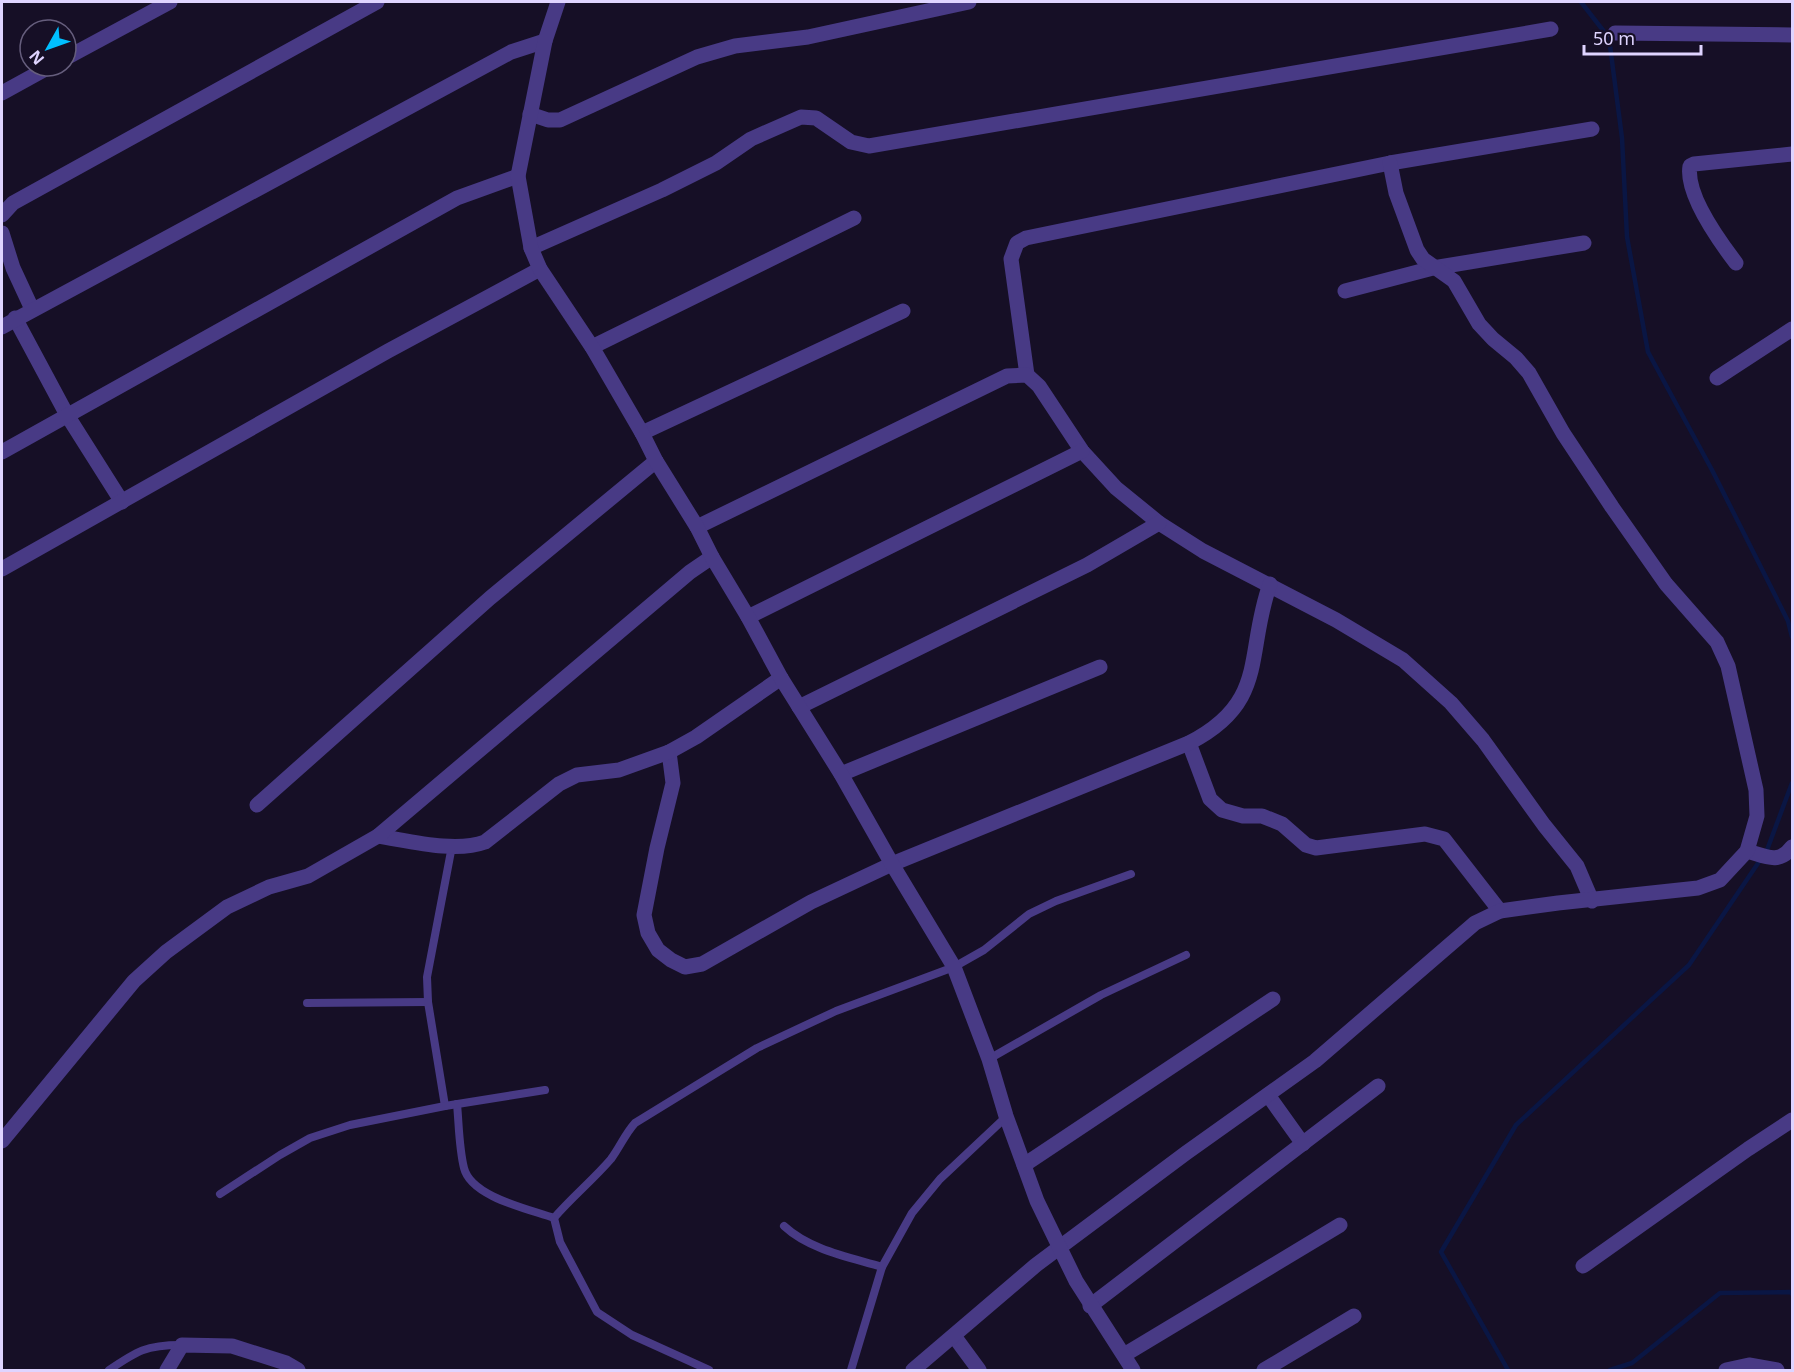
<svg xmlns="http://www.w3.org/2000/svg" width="1794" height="1372" font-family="'Noto Sans',sans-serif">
<rect width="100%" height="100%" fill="#160f26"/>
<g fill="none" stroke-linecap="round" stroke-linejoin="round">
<!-- stream -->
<g stroke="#0a1644" stroke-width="4.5">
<polyline points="1581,2 1609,38 1622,138 1627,237 1648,352 1712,470 1788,621 1792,637"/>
<polyline points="1508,1370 1441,1252 1516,1125 1689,965 1767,850 1792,783"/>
<polyline points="1610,1370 1632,1363 1720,1293 1790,1292 1792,1294"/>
</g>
<!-- service -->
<g stroke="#483a85" stroke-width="8">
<polyline points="307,1003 428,1002"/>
<polyline points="989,1059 1101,995 1186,955"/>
<path d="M457 1104C459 1125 459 1148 464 1168 471 1197 529 1209 554 1218"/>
<polyline points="445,1106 428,1002 427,977 452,846"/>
<polyline points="220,1194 280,1155 310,1138 350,1125 445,1106 545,1090"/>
<path d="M554 1218C572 1197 593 1180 611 1159 620 1147 625 1134 635 1123L757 1048 836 1011 954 967 984 950 1029 914 1056 901 1131 874"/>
<polyline points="554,1218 560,1242 597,1312 632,1335 709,1370"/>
<path d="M784 1226C810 1250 849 1257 882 1267"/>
<path d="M109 1370C137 1351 146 1345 181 1345"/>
<polyline points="851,1370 882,1267 912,1213 940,1179 1006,1117"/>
</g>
<!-- minor -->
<g stroke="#483a85" stroke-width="15">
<polyline points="1615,33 1792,35"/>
<polyline points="66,58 170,2"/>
<polyline points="2,93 51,66"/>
<polyline points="530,114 548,120 560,120 697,57 735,46 808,37 969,2"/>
<polyline points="2,215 13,203 377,2"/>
<polyline points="2,233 13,268 32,309"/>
<polyline points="531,248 662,190 716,163 751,139 801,117 816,118 851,142 869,146 1551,29"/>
<path d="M1736 263C1720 242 1685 194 1690 166L1694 164 1792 154"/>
<polyline points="1345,291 1433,268 1584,243"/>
<polyline points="15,318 67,415 122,502"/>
<polyline points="2,327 511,52 545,41"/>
<polyline points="592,347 854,218"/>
<polyline points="1027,375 1011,259 1017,243 1026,238 1390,163 1592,129"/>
<polyline points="1717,378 1792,329"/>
<polyline points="642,433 903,311"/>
<polyline points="2,452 457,198 518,176"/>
<polyline points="697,527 1007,376 1027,375 1039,386 1082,451 1116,488 1159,523 1203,551 1336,620 1403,660 1451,703 1483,740 1544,825 1577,866 1592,901"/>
<polyline points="2,569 388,351 540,269"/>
<polyline points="748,617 1082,451"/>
<polyline points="799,707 1087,565 1159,523"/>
<polyline points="1189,743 1210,799 1222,810 1243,816 1262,816 1282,824 1306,845 1316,848 1425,834 1444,839 1500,911"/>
<path d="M669 752 673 783 657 848 644 915 648 933 658 950 671 960 685 967 702 964 811 902 892 864 1189 743C1269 702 1245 654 1270 584"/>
<polyline points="841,774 1100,667"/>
<polyline points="257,805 490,598 656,461"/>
<path d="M378 836C410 841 455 853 485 842L559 784 577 775 619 770 669 752 696 737 781 678"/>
<path d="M1747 851C1765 856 1779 865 1792 847"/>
<polyline points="1268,1095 1303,1144"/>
<polyline points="2,1141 134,981 166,952 227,907 269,887 308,876 378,836 690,572 712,557"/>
<polyline points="1024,1165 1273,999"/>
<polyline points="1583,1266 1748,1149 1792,1120"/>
<polyline points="1090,1306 1378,1086"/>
<polyline points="954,1336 979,1370"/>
<polyline points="1124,1355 1340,1225"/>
<polyline points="167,1370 182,1345 232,1346 286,1363 298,1370"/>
<polyline points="913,1370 1036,1265 1186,1153 1315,1061 1475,923 1500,911 1558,903 1698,888 1720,880 1747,851 1757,816 1756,790 1728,666 1717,642 1666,584 1612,507 1563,433 1529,373 1516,358 1493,339 1479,324 1454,281 1423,259 1417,250 1396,193 1390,163"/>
<polyline points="1264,1370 1354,1316"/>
<polyline points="1726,1370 1749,1365 1777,1370"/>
</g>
<!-- tertiary -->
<polyline stroke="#483a85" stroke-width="15" points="558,2 545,41 518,176 531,248 540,269 592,347 642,433 656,461 697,527 712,557 748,617 781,678 841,774 892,864 954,967 989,1059 1006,1116 1037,1201 1076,1281 1133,1370"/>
</g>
<!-- border -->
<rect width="1794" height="1372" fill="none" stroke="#dfd4ff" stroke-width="6"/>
<!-- north arrow -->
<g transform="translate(48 48) rotate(230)"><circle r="28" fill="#160f26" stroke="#665e7d" stroke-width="1.5"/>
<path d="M0-4.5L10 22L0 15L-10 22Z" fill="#00bfff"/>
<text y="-9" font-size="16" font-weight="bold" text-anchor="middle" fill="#dfd4ff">N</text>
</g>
<!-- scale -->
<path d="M1584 45v9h117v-9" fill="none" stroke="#dfd4ff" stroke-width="3"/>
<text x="1593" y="45" font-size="18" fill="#dfd4ff" stroke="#160f26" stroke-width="4.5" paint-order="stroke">50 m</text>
</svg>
